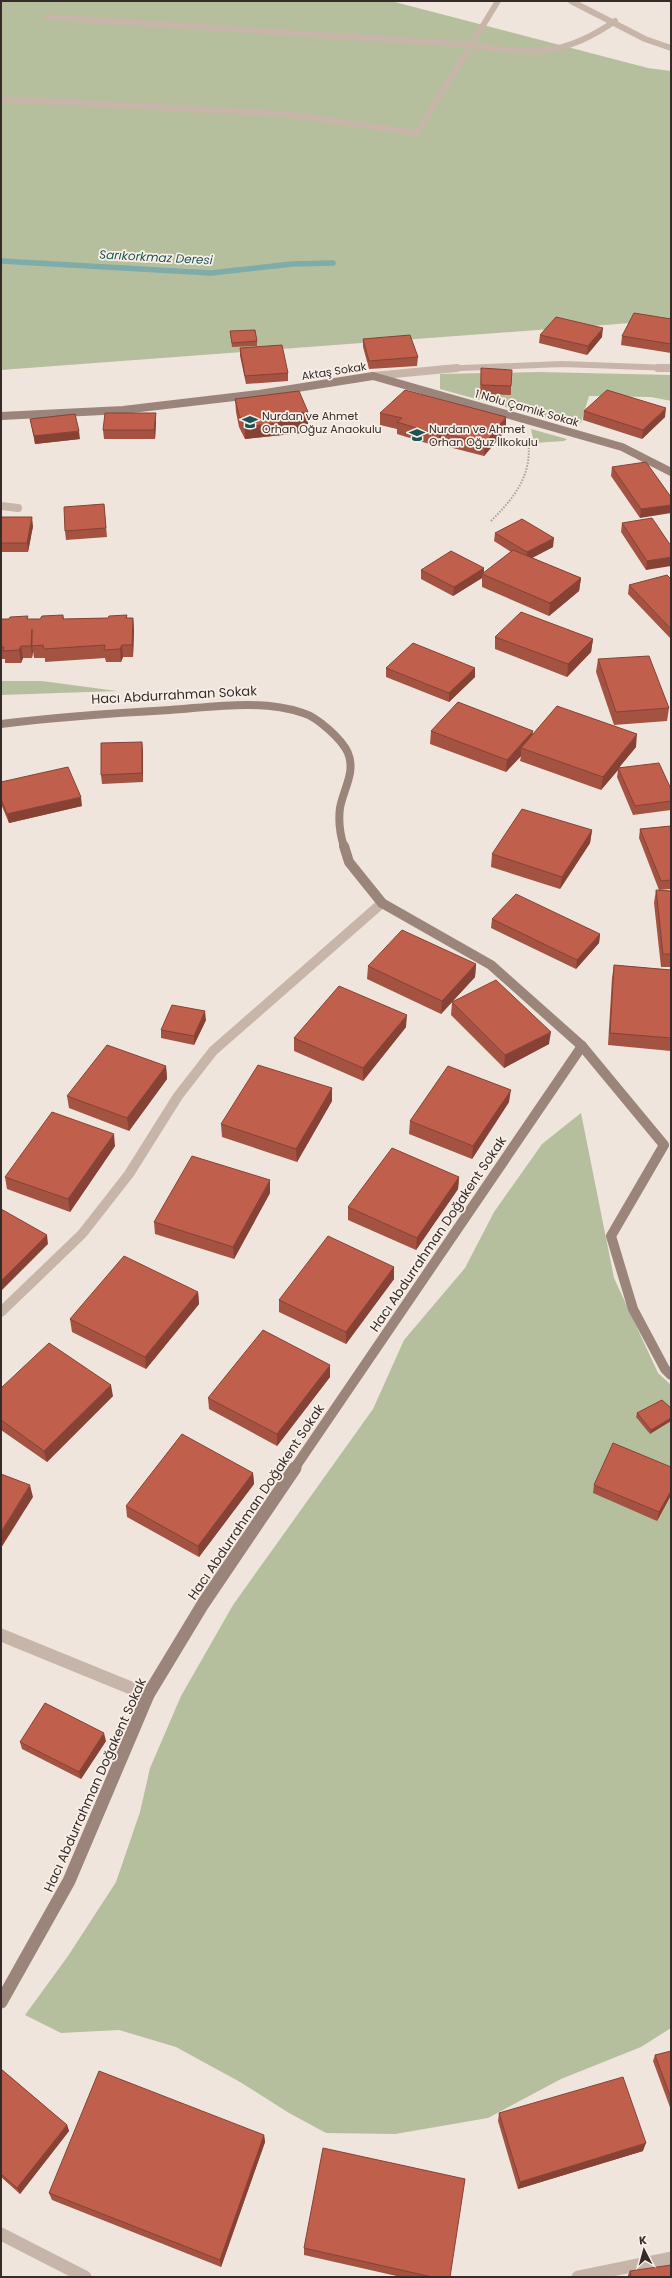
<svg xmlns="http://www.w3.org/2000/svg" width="672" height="2278" font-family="Poppins,sans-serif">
<rect width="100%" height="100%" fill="#f0e5dc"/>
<!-- green -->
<g fill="#b6bf9d">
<polygon points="1,1 391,1 648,68 671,71 671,320 1,370"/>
<polygon points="539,372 671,375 671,401 651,397 589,396 581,423 557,421 440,389 440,374"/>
<polygon points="531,429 567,439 564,441 534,443"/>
<polygon points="1,681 42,681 117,691 1,695"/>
<polygon points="581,1113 614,1278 658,1373 671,1385 671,2028 641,2047 561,2079 488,2118 395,2134 326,2133 289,2113 240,2082 176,2047 119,2030 61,2033 25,2015 68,1956 116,1882 140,1812 150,1768 181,1696 233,1605 373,1409 404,1340 465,1268 494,1212 542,1144"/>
</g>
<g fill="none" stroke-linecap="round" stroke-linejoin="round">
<!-- stream -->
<polyline stroke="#7dacaa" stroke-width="5.5" points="1,261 211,273 292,264 333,263"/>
<!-- path -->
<path stroke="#b49f93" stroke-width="2" stroke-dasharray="1.5 1.5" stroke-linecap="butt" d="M491 521C514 498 533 475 528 440"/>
<!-- street-far3 -->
<g stroke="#c8b5a9" stroke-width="6">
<polyline points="571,1 645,39 671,48"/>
<path d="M47 17 472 45C532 55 563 57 615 21"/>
<polyline points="1,99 284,114 417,133 498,1"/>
<polyline points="438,369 562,364 671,368"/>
</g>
<!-- street-far2 -->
<g stroke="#c8b5a9" stroke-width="8">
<polyline points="658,368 671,368"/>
<polyline points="373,376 457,368"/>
<polyline points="1,506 18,508"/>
</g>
<!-- street-far1 -->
<polyline stroke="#c8b5a9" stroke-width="10" points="1,1312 82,1234 129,1174 178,1096 213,1051 382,903"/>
<!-- street -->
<g stroke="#c8b5a9" stroke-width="13">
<polyline points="1,1635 148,1695"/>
<polyline points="1,2234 85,2277"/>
<polyline points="578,2277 671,2258"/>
</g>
<!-- secondary-far2 -->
<g stroke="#9b847a" stroke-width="8">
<polyline points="1,416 123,410 259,394 373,376 622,447 671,472"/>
<path d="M1 724C57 717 114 713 170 710 213 707 261 699 303 713 317 717 342 739 348 753 356 772 343 790 340 808 338 822 340 834 344 847"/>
</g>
<!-- secondary-far1 -->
<g stroke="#9b847a" stroke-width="10">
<polyline points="344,846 349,862 382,903 491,965 582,1046 664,1145 611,1236 633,1309 665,1369 671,1375"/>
<polyline points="294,1469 582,1046"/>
</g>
<!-- secondary -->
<polyline stroke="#9b847a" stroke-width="13" points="1,2002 69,1881 148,1695 203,1604 295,1468"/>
</g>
<!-- wall -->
<g fill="#a45241">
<polygon points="671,319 671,353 621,345 622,336"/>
<polygon points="230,331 257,341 257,346 232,347"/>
<polygon points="540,335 602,337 587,355 539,343"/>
<polygon points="363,339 418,357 417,366 369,369 363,347"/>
<polygon points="240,348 288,373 288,381 246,384 240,356"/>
<polygon points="481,368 511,386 511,395 480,394"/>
<polygon points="235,399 308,424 301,425 301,433 245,439 239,427 236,412"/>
<polygon points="584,411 665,417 642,439 583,420"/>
<polygon points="380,413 506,430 484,456 441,445 439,447 397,434 397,429 380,425"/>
<polygon points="30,419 80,439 35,444"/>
<polygon points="156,422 155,439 104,439 103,430"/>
<polygon points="612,467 671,497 640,518 611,476"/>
<polygon points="104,504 107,537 66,540 65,531"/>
<polygon points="1,517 33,526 28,552 1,552"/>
<polygon points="622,523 671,546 646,570 621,532"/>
<polygon points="495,533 553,547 532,558 581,578 579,591 549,616 482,587 482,578 453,596 421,579 421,570 484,568 484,573 511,552 494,541"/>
<polygon points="671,579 671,639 628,594 629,585"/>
<polygon points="63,615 64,619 108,618 127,615 127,618 133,618 134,630 133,657 123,657 121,662 106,662 105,658 45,662 45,658 34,658 33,651 32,658 23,658 21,663 5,663 5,659 1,659 1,619 40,619"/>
<polygon points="495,637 593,639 591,652 567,677 495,649"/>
<polygon points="598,659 669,708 667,721 614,725 596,672"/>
<polygon points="386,668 475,668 475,677 449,702 386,677"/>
<polygon points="431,731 533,734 636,747 619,767 671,789 671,810 633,815 617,777 618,770 601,790 520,761 521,756 506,772 430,744"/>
<polygon points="143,750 143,782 102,784 101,775"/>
<polygon points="1,782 82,806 9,823 1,804"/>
<polygon points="671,826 671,889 659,890 639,838 640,829"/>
<polygon points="592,830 590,843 560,889 491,867 492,854"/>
<polygon points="656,890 671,891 671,967 661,967 654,903"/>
<polygon points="492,919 600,934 599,943 576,969 491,928"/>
<polygon points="476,964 475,977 441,1014 367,979 368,966"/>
<polygon points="614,965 671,970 671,1051 608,1045 612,978"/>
<polygon points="452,1002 549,1044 504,1068 451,1015"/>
<polygon points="206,1020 194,1045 161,1038 161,1030"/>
<polygon points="406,1027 363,1081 294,1051 294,1038"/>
<polygon points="166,1066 167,1079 129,1131 69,1108 67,1096"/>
<polygon points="332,1088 332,1101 297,1162 222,1137 221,1124"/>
<polygon points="509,1102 472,1159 409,1134 410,1121"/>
<polygon points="115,1146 70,1212 7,1189 5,1177"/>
<polygon points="459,1177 458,1189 416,1250 348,1220 348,1207"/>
<polygon points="270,1193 234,1259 155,1234 154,1222"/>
<polygon points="394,1267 394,1279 346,1344 279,1312 279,1300"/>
<polygon points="198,1292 199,1304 146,1369 72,1332 70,1319"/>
<polygon points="330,1377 277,1446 209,1409 208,1398"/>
<polygon points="1,1388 113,1396 47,1462 1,1430"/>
<polygon points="662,1400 650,1434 636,1417 637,1413"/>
<polygon points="671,1467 671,1495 657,1521 593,1493 594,1485"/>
<polygon points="253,1473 254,1484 199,1557 127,1517 126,1506"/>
<polygon points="106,1741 81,1779 22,1749 20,1742"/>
<polygon points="671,2051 671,2110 653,2061 655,2055"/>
<polygon points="1,2069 67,2125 69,2131 20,2194 1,2177"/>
<polygon points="499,2113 643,2151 518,2189 498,2121"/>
<polygon points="264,2135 265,2142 221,2267 52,2200 49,2193"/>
<polygon points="304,2248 450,2277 401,2277 304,2255"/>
<polygon points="630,2271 671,2277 628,2277 628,2275"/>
</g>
<!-- shaded-wall -->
<g fill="#864235">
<polygon points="603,328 602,337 587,355 588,346"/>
<polygon points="666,408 665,417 642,439 643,430"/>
<polygon points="308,412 308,424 301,425 301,433 245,439 245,427 298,413"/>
<polygon points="156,413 156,422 155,439 154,430"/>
<polygon points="506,417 506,430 484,456 485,443"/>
<polygon points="79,431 80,439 35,444 34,436"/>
<polygon points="441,433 441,445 439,447 439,435"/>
<polygon points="671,505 671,513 640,518 641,509"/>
<polygon points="32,517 33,526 28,552 27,543"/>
<polygon points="554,538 553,547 526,561 527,552"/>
<polygon points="671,557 671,566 646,570 647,561"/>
<polygon points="484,568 483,575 482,574 482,578 453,596 454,587"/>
<polygon points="581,578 579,591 549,616 550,603"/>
<polygon points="133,618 134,630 133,657 132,645"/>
<polygon points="32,629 32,646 33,651 32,658 31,646"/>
<polygon points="593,639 591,652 567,677 568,664"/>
<polygon points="122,645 123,657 121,662 120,649"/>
<polygon points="21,646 23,658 21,663 19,650"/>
<polygon points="475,668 475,677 449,702 449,693"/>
<polygon points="533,731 532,743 521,748 521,756 506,772 507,760"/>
<polygon points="637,734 636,747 618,769 618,768 618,770 601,790 603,777"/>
<polygon points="142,742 143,750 143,782 142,773"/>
<polygon points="81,797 82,806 9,823 7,814"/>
<polygon points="592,830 590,843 560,889 562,877"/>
<polygon points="600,934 599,943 576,969 577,960"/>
<polygon points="476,964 475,977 441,1014 442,1001"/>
<polygon points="205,1011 206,1020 194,1045 194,1036"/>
<polygon points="407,1015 406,1027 363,1081 363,1068"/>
<polygon points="551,1032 549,1044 504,1068 505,1055"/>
<polygon points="166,1066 167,1079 129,1131 127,1118"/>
<polygon points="332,1088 332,1101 297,1162 296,1149"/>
<polygon points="511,1090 509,1102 472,1159 473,1146"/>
<polygon points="114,1134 115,1146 70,1212 68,1199"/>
<polygon points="459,1177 458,1189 416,1250 417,1238"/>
<polygon points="270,1180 270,1193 234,1259 233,1247"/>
<polygon points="47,1235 48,1244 1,1291 1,1281"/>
<polygon points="394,1267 394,1279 346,1344 346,1332"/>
<polygon points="198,1292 199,1304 146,1369 145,1357"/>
<polygon points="330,1365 330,1377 277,1446 277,1434"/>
<polygon points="111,1385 113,1396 47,1462 44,1451"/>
<polygon points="671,1418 671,1421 650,1434 651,1430"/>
<polygon points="253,1473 254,1484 199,1557 198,1546"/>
<polygon points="30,1485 33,1497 1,1548 1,1532"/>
<polygon points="671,1491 671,1495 657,1521 659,1512"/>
<polygon points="104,1733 106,1741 81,1779 79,1772"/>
<polygon points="67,2125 69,2131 20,2194 17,2188"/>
<polygon points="264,2135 265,2142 221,2267 220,2260"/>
<polygon points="646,2143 643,2151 518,2189 520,2182"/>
</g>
<!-- building -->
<g fill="#bf5f4c" stroke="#864235">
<polygon points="634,313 671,319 671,344 622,336"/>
<polygon points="556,317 603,328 588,346 540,335"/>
<polygon points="255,330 257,341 232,343 230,331"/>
<polygon points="410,335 418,357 369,361 363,339"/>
<polygon points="282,345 288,373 245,376 240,348"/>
<polygon points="481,368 512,370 511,386 481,385"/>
<polygon points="405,390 506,417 485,443 441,433 439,435 397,422 402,418 380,413"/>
<polygon points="607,390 666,408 643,430 584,411"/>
<polygon points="299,391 308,412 298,413 301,420 245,427 239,415 235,399"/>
<polygon points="105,413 156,413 154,430 103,430"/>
<polygon points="75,414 79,431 34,436 30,419"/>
<polygon points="646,462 671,497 671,505 641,509 612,467"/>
<polygon points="104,504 106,528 65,531 64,507"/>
<polygon points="1,517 32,517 27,543 1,543"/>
<polygon points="652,518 671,546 671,557 647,561 622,523"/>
<polygon points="522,519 554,538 527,552 495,533"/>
<polygon points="513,550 581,578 550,603 482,574"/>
<polygon points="451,551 484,568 454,587 421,570"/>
<polygon points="667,575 671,579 671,629 629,585"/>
<polygon points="521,612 593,639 568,664 495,637"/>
<polygon points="63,615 63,619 108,618 109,616 127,615 126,618 133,618 132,645 122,645 120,649 104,650 105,645 44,649 43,645 32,646 32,629 31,646 21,646 19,650 3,651 4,647 1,647 1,619 9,619 10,617 28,616 27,619 40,619 42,616"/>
<polygon points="413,643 475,668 449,693 386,668"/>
<polygon points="649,656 669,708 616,712 598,659"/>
<polygon points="458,702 533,731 507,760 431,731"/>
<polygon points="557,706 637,734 603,777 521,748"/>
<polygon points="142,742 142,773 101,775 101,743"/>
<polygon points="659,763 671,789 671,801 635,806 618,768"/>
<polygon points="68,767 81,797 7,814 1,799 1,782"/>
<polygon points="522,809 592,830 562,877 492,854"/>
<polygon points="671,826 671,880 661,881 640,829"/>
<polygon points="656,890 671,891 671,954 663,954"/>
<polygon points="516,894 600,934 577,960 492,919"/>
<polygon points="402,930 476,964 442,1001 368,966"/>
<polygon points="614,965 671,970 671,1038 610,1033"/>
<polygon points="496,980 551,1032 505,1055 452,1002"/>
<polygon points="339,986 407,1015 363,1068 294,1038"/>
<polygon points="172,1005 205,1011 194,1036 161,1030"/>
<polygon points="107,1045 166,1066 127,1118 67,1096"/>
<polygon points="258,1065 332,1088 296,1149 221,1124"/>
<polygon points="448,1066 511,1090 473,1146 410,1121"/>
<polygon points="52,1112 114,1134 68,1199 5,1177"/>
<polygon points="392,1148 459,1177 417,1238 348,1207"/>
<polygon points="192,1156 270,1180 233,1247 154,1222"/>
<polygon points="1,1209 47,1235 1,1281"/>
<polygon points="328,1236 394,1267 346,1332 279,1300"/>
<polygon points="124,1256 198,1292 145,1357 70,1319"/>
<polygon points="263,1330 330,1365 277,1434 208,1398"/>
<polygon points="49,1343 111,1385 44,1451 1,1420 1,1388"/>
<polygon points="662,1400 671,1408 671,1418 651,1430 637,1413"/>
<polygon points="182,1434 253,1473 198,1546 126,1506"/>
<polygon points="613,1443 671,1467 671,1491 659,1512 594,1485"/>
<polygon points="1,1474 30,1485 1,1532"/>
<polygon points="45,1703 104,1733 79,1772 20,1742"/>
<polygon points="671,2051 671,2098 655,2055"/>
<polygon points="1,2069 67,2125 17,2188 1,2174"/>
<polygon points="99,2071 264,2135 220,2260 49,2193"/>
<polygon points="623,2077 646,2143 520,2182 499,2113"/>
<polygon points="323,2148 465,2179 450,2277 432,2277 304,2248"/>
<polygon points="671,2265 671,2277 631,2277 630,2271"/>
</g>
<!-- icons -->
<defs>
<symbol id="school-bare" viewBox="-9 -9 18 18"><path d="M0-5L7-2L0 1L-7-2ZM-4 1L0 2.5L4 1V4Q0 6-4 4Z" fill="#205454" stroke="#f8f0e8" stroke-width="2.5" paint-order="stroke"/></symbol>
</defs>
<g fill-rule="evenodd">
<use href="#school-bare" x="239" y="411" width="22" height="22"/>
<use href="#school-bare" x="406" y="424" width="22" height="22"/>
</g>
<g text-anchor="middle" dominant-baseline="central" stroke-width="3.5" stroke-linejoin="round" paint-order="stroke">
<!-- far-street labels -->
<g font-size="11" fill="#352b28" stroke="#f8f0e8">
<text transform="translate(334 371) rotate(-9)">Aktaş Sokak</text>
<text transform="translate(527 408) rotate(16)">1 Nolu Çamlık Sokak</text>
</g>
<!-- far-poi labels -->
<g font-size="11" fill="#352b28" stroke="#f8f0e8" text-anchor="start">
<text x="262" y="416">Nurdan ve Ahmet<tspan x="262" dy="13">Orhan Oğuz Anaokulu</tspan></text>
<text x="429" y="429">Nurdan ve Ahmet<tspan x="429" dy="13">Orhan Oğuz İlkokulu</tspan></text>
</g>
<!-- far-water labels -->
<g font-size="12" font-style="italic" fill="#205454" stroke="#f8f0e8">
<text transform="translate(156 257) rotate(3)">Sarıkorkmaz Deresi</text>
</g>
<!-- street labels -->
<g font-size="13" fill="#352b28" stroke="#f8f0e8">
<text transform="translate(174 695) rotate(-3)">Hacı Abdurrahman Sokak</text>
<text transform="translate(438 1234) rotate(-56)">Hacı Abdurrahman Doğakent Sokak</text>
<text transform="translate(256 1502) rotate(-56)">Hacı Abdurrahman Doğakent Sokak</text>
<text transform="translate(95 1785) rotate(-66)">Hacı Abdurrahman Doğakent Sokak</text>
</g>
</g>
<!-- border -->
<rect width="672" height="2278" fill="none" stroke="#352b28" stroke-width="4"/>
<!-- north arrow -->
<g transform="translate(644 2250) rotate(354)" stroke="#f8f0e8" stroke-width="3" paint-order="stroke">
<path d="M0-3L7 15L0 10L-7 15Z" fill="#352b28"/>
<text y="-6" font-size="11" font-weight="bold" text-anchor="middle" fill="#352b28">K</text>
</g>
</svg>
